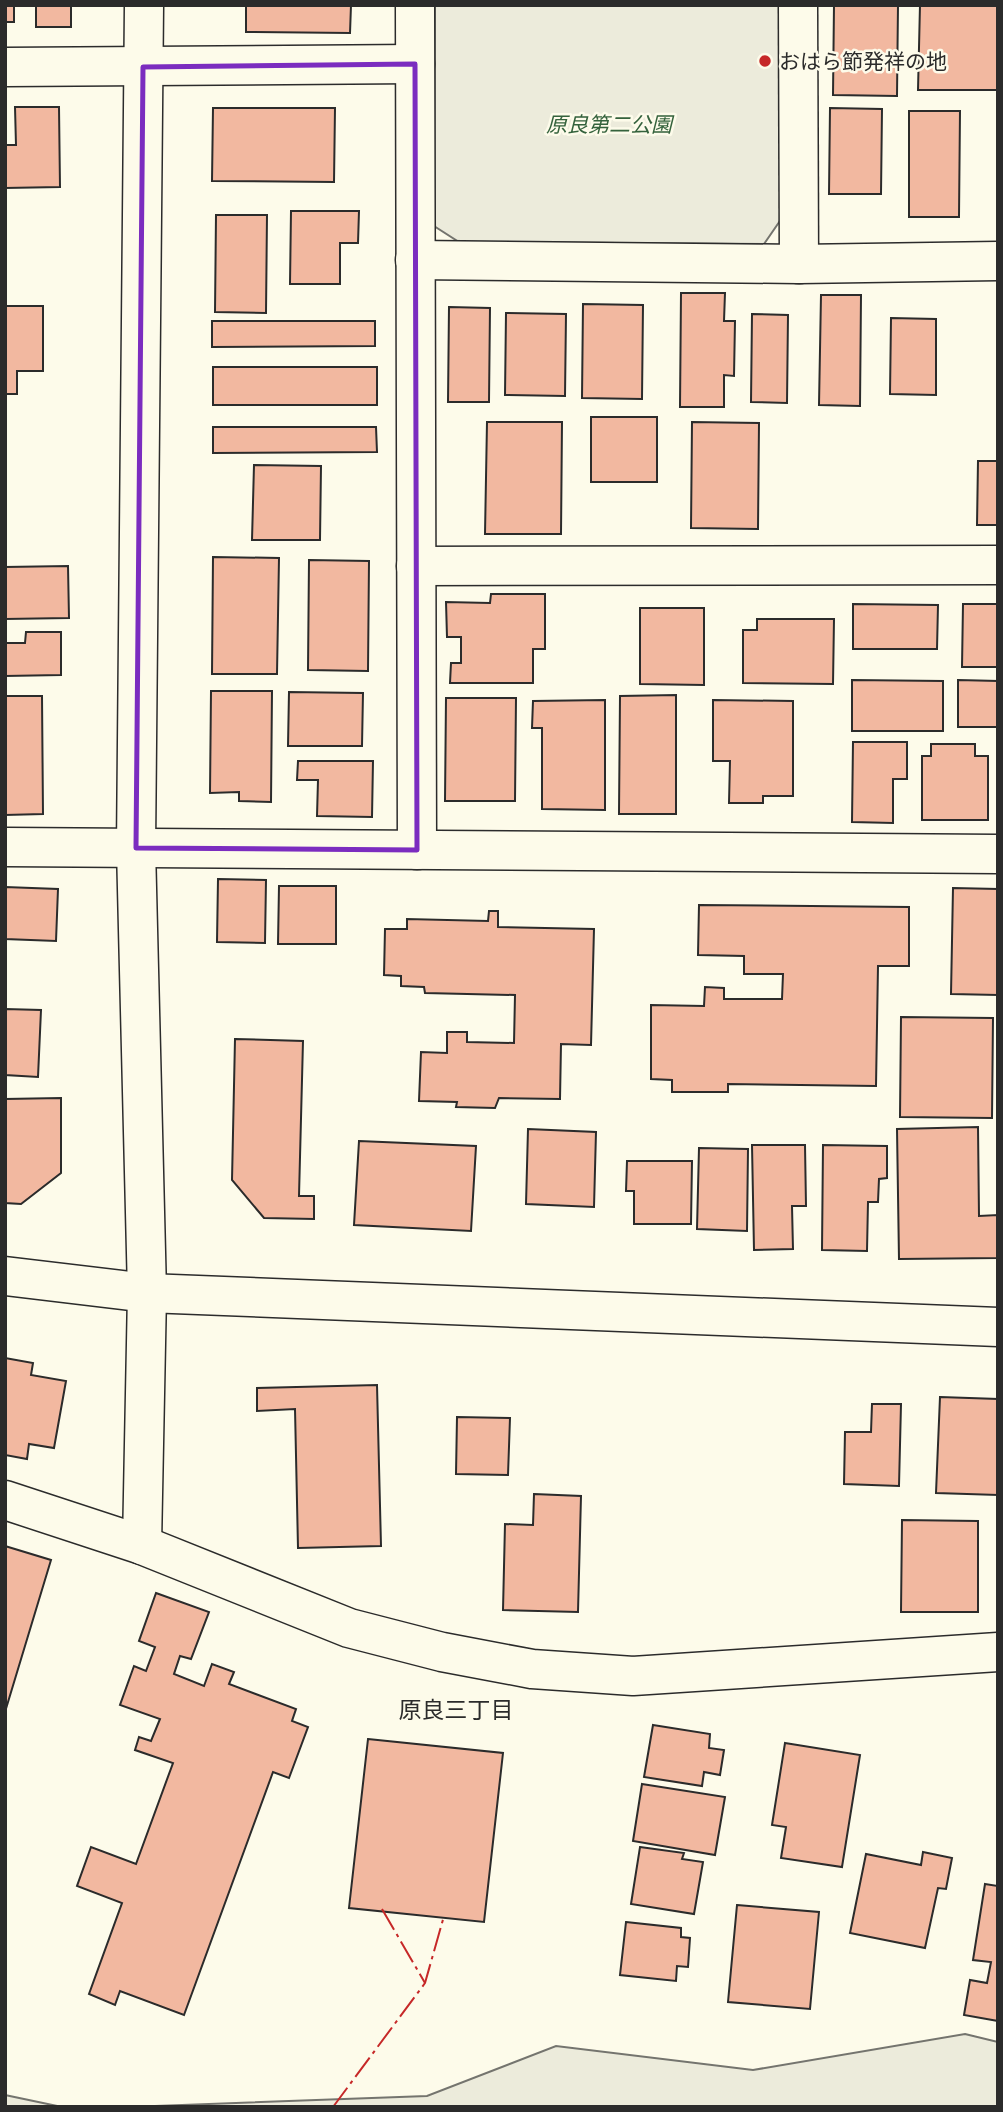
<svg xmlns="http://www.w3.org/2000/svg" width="1003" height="2112" font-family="'Source Serif 4','Noto Sans JP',serif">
<rect width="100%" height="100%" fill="#fdfbea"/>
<!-- green -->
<g fill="#ecebdb" stroke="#74746e" stroke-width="2">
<polygon points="435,5 783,5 784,215 764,244 459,242 434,226"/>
<polygon points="965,2034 998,2042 998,2107 128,2107 427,2096 556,2046 753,2070"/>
<polygon points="5,2095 62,2107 5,2107"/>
</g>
<!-- building -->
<g fill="#f2b8a0" stroke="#2b2b2b" stroke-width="2">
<rect x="5" y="5" width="9" height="17"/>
<rect x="36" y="5" width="35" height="22"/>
<polygon points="246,5 351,5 350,33 246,32"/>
<polygon points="834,5 898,5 897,96 833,95"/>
<polygon points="920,5 998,5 998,90 918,90"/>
<polygon points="15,107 59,107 60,187 5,188 5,145 16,145"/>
<polygon points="213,108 335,108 334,182 212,181"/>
<polygon points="830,108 882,109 881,194 829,194"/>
<polygon points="909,111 960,111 959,217 909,217"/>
<polygon points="291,211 359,211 358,243 340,243 340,284 290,284"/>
<polygon points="216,215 267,215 266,313 215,312"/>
<polygon points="681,293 725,293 724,321 735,321 734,376 724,375 724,407 680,407"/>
<polygon points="821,295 861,295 860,406 819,405"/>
<polygon points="583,304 643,305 642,399 582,398"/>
<polygon points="5,306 43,306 43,371 17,371 17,394 5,394"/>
<polygon points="449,307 490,308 489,402 448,402"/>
<polygon points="506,313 566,314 565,396 505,395"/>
<polygon points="752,314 788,315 787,403 751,402"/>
<polygon points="891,318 936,319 936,395 890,394"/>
<polygon points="212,321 375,321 375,346 212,347"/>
<rect x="213" y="367" width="164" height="38"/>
<rect x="591" y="417" width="66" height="65"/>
<polygon points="487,422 562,422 561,534 485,534"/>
<polygon points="692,422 759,423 758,529 691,528"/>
<polygon points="213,427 376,427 377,452 213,453"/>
<polygon points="978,461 998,461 998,525 977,525"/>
<polygon points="254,465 321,466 320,540 252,540"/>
<polygon points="213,557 279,558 277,674 212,674"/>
<polygon points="309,560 369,561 368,671 308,670"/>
<polygon points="68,566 69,618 5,619 5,567"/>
<polygon points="491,594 545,594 545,649 533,649 533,683 450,683 451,663 461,663 461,637 447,637 446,602 490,603"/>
<polygon points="853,604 938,605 937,649 853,649"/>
<polygon points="963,604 998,604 998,667 962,667"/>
<polygon points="640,608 704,608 704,685 640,684"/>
<polygon points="757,619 834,619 833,684 743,683 743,630 757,630"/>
<polygon points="26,632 61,632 61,675 5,676 5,643 25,643"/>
<polygon points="852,680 943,681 943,731 852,731"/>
<polygon points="958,680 998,681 998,727 958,727"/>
<polygon points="211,691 272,691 271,802 239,801 239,792 210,793"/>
<polygon points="289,692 363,693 362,746 288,746"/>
<polygon points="676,695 676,814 619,814 620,696"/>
<polygon points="5,696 42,696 43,814 5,815"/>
<polygon points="446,698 516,698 515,801 445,801"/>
<polygon points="605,700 605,810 542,809 542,728 532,728 533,701"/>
<polygon points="713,700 793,701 793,796 763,796 763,803 729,803 730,761 713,761"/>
<polygon points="853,742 907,742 907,779 893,779 893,823 852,822"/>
<polygon points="931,744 975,744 975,756 988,756 988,820 922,820 922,756 931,756"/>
<polygon points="298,761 373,761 372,817 317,816 318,780 297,780"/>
<polygon points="218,879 266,880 265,943 217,942"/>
<polygon points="279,886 336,886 336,944 278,944"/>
<polygon points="5,887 58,889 56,941 5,939"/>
<polygon points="953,888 998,889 998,995 951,994"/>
<polygon points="699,905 909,907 909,966 878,966 876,1086 728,1084 728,1092 672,1092 672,1080 651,1079 651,1005 704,1006 705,987 724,988 724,999 782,999 783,974 744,974 744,956 698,955"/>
<polygon points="489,911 498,911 498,927 594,929 591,1045 561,1044 560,1099 499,1098 495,1108 456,1107 457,1102 419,1101 421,1052 447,1053 447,1032 467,1032 467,1042 514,1043 515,995 425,993 424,987 401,986 401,976 384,975 385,929 407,929 407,919 488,921"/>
<polygon points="5,1009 41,1010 38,1077 5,1075"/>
<polygon points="901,1017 993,1018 992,1118 900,1117"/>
<polygon points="235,1039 303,1041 299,1196 314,1196 314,1219 264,1218 232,1180"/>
<polygon points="61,1098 61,1173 21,1204 5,1203 5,1099"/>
<polygon points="978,1127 979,1216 998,1215 998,1258 899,1259 897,1129"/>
<polygon points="528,1129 596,1132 594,1207 526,1204"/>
<polygon points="359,1141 476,1146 471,1231 354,1225"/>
<polygon points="752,1145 805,1145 806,1206 792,1206 793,1249 754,1250"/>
<polygon points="823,1145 887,1146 887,1178 879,1179 878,1202 868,1202 867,1251 822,1250"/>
<polygon points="699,1148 748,1149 747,1231 697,1229"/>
<polygon points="627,1161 692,1161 691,1224 634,1224 634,1191 626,1191"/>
<polygon points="5,1358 33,1363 31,1375 66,1381 54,1448 29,1444 27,1459 5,1455"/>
<polygon points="377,1385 381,1546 298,1548 295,1409 257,1411 257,1388"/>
<polygon points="940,1397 998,1399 998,1495 936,1493"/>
<polygon points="872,1404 901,1404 899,1486 844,1484 845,1432 871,1432"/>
<polygon points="457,1417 510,1418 508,1475 456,1474"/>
<polygon points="534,1494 581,1496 578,1612 503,1610 505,1524 533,1525"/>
<polygon points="902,1520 978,1521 978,1612 901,1612"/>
<polygon points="5,1546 51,1560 5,1712"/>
<polygon points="156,1593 209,1612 191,1659 180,1656 174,1674 204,1686 212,1664 234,1672 229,1684 296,1709 292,1721 308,1727 289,1778 273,1772 184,2015 120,1991 115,2005 89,1994 122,1903 77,1886 91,1847 136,1864 173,1763 135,1750 139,1737 151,1741 160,1719 120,1705 134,1666 146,1671 155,1647 139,1641"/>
<polygon points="653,1725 710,1734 709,1748 724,1750 720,1775 704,1772 702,1786 644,1777"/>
<polygon points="368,1739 503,1753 484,1922 349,1908"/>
<polygon points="785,1743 860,1755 842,1867 781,1858 786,1827 772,1825"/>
<polygon points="642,1784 725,1797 715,1855 633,1841"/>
<polygon points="640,1847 684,1853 682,1859 703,1862 694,1914 631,1904"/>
<polygon points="923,1852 952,1858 946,1889 938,1888 925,1948 850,1933 866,1854 921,1865"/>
<polygon points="985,1884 998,1886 998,2021 964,2015 970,1980 987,1983 991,1962 973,1960"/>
<polygon points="737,1905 819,1912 810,2009 728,2002"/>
<polygon points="626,1922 681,1928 681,1937 690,1938 688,1967 677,1966 676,1981 620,1975"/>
</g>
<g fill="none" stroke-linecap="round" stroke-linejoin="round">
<defs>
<g id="minor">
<polyline points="415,5 417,850"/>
<polyline points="798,5 799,264"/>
<polyline points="5,67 415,64"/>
<polyline points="415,260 799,264 998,261"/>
<polyline points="416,566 998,565"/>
<polyline points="5,847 998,854"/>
<polyline points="5,1276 147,1293 998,1327"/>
<polyline points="5,1500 142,1545 349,1628 442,1652 532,1669 633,1676 998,1652"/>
<polyline points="142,1545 147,1293 136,848 144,5"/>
</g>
</defs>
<!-- minor casing -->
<use href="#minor" stroke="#2b2b2b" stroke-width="41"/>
<!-- minor -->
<use href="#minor" stroke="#fdfbea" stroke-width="38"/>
<!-- power -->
<g stroke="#c62828" stroke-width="2" stroke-dasharray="24 5 3.5 5" stroke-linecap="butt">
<polyline points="382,1909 425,1983"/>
<polyline points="333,2107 425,1983 444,1916"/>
</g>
</g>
<!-- marked area -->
<path fill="none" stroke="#7b2cbf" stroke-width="5" stroke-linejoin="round" d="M415 64 417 850 136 848 143 67Z"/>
<!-- markers -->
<circle fill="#c62828" stroke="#fdfbea" stroke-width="2.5" cx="765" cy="61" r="7"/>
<g text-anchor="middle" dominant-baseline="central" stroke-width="5" stroke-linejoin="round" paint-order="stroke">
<!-- poi labels -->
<g font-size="21" fill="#2b2b2b" stroke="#fdfbea" text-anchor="start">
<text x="779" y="61">おはら節発祥の地</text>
</g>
<!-- park labels -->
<g font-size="21" font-style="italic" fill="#34623c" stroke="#fdfbea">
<text x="609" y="124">原良第二公園</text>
</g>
<!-- neighbourhood labels -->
<g font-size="23" fill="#2b2b2b" stroke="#fdfbea">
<text x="456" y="1710">原良三丁目</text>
</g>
</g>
<!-- border -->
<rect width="1003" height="2112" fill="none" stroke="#2b2b2b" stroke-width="14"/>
</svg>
